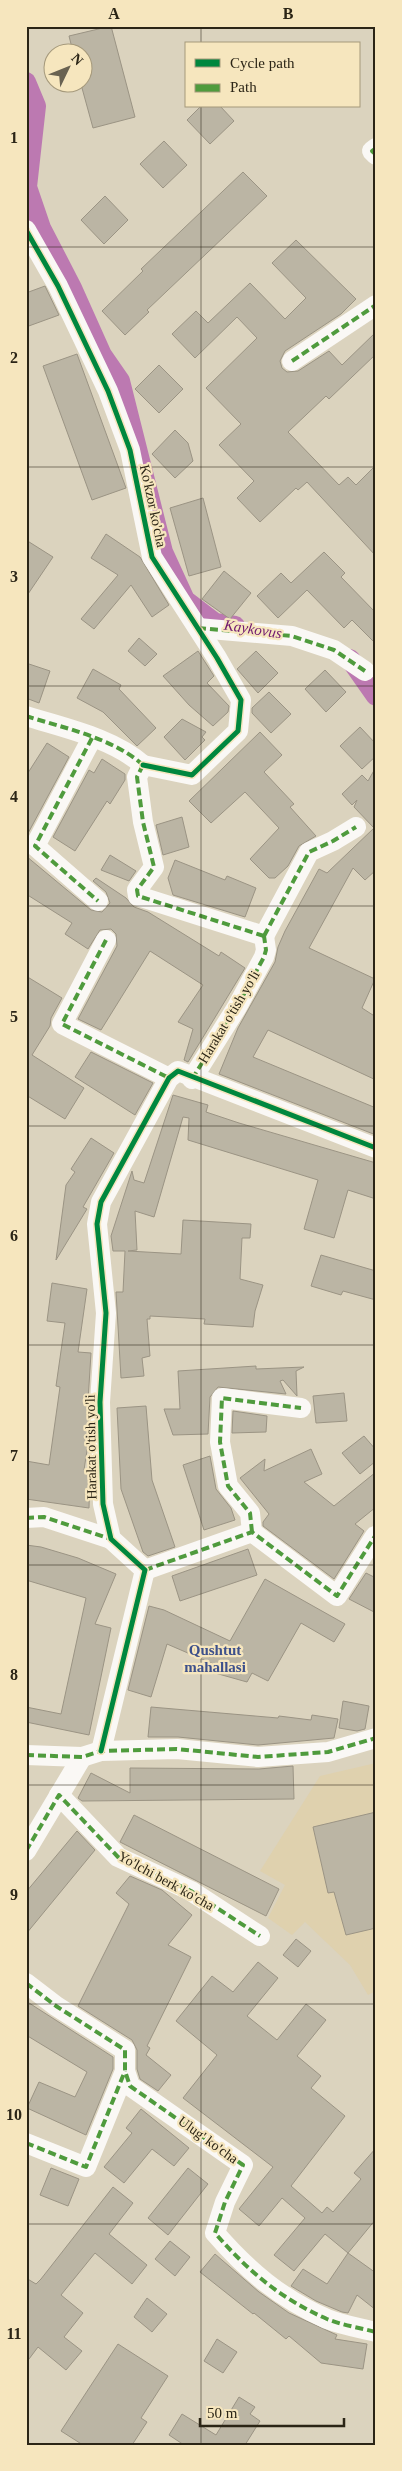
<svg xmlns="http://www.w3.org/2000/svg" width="402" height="2471" font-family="Georgia,serif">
<rect width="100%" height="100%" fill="#dbd3be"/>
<!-- built -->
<polygon fill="#dfd1ae" points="376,1763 376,1991 368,1995 350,1965 305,1922 292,1935 268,1918 285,1885 260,1871 320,1776"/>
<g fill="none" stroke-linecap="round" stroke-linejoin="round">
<!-- canal -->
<g stroke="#bc79b1" stroke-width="20">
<polyline points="26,82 36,106 27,187 41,228 72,288 102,355 120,381 163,552 185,600 215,623 235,626"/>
<polyline points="350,659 376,696"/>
</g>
</g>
<!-- building -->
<g fill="#bbb5a4" stroke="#9b9484">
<polygon points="111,26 135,117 93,128 82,88 82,52 73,52 69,36"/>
<polygon points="201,106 220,106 234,121 210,144 187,120"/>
<polygon points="164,141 187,165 163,188 140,164"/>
<polygon points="243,172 267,196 147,310 149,312 125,335 102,311 143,271 141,269"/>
<polygon points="105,196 128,220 104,244 81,220"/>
<polygon points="296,240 356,299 341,314 285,351 280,361 282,368 287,372 298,371 329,351 342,365 376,332 376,354 329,399 326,396 288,432 339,485 348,477 356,485 376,465 376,556 307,482 298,490 296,488 260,522 237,498 254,481 219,445 241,424 206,388 257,338 237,317 195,358 172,334 196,311 208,323 250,283 285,319 306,298 272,263"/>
<polygon points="45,286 59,315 26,327 26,293"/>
<polygon points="77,354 126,488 92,500 43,366"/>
<polygon points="159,365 183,389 159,413 135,389"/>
<polygon points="175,430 188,443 193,461 175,478 152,454"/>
<polygon points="203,498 221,567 189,576 170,508"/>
<polygon points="106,534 140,557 169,605 152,617 131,585 94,629 81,619 118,575 91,558"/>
<polygon points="26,540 53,557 26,597"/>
<polygon points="324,552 345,573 341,577 376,613 376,644 352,620 344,628 307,590 278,618 257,596 281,573 291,583"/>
<polygon points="224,571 251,593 230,619 202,599"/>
<polygon points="139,638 157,654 145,666 128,651"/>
<polygon points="198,651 214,676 207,683 229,706 228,712 213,726 189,705 163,676"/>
<polygon points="256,651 278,673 258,693 237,669"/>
<polygon points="26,663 50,671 39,703 26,698"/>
<polygon points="93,669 121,685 119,689 156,728 137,746 103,712 77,698"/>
<polygon points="325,670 346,692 326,712 305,689"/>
<polygon points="269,692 291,714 271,733 252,713 252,708"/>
<polygon points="182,719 206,732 202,737 205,740 185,760 164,737"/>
<polygon points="360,727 376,744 376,756 362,769 340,746"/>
<polygon points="260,732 282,755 264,772 294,804 290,807 316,836 299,846 288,866 275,878 269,878 250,859 279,828 245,792 211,823 189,801"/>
<polygon points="47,743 69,757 26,837 26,776"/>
<polygon points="102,759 125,774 125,780 110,804 107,801 75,851 53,837 89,770 94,773"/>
<polygon points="376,767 376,870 365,880 353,868 309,948 375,979 362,1008 376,1017 376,1080 268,1030 253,1057 376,1108 376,1135 219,1074 238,1028 275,962 278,947 285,931 319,869 327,873 374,828 354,807 357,800 352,805 342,794 362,775 368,781"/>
<polygon points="182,817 189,847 163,855 156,825"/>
<polygon points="110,855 136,871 129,881 101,870"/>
<polygon points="26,856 91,910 102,912 110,903 106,892 93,881 96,878 126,898 134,907 148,912 219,956 221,952 245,968 188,1062 184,1060 193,1029 178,1022 203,985 150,951 101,1030 78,1019 117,946 116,934 111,929 100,930 88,949 65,934 72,923 26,894"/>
<polygon points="175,860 225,880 227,876 256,888 245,917 173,895 168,878"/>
<polygon points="26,976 62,998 51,1018 50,1026 32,1055 84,1088 65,1119 26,1095"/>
<polygon points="91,1052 153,1083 135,1115 75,1077"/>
<polygon points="173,1095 208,1105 206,1112 239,1123 376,1163 376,1199 348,1190 334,1238 304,1229 318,1180 188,1140 189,1118 183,1117 154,1217 135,1211 137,1250 128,1251 181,1254 183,1220 251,1224 250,1238 242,1238 240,1279 263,1285 255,1311 253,1327 204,1324 205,1319 150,1316 150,1319 147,1319 150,1356 142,1358 144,1376 121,1378 116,1292 123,1292 125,1251 113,1251 111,1236 132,1171 134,1180 144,1183"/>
<polygon points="91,1138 114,1153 83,1207 87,1209 56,1260 66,1185 75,1172 71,1169"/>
<polygon points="321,1255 376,1271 376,1300 343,1291 341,1295 311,1286"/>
<polygon points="52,1283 87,1289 78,1352 91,1353 88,1401 89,1437 84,1470 90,1471 89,1508 26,1499 26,1461 49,1465 60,1387 56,1386 65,1323 47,1321"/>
<polygon points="256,1366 256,1369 304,1367 296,1371 297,1396 283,1380 280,1381 286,1394 218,1387 210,1397 208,1434 173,1435 164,1409 180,1409 178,1371"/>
<polygon points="344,1393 347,1421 316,1423 313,1396"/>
<polygon points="146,1406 152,1480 175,1547 148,1556 143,1552 121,1489 117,1408"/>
<polygon points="233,1411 267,1416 266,1432 232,1433"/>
<polygon points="364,1436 376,1450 376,1461 360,1474 342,1453"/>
<polygon points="311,1449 322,1474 304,1482 334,1506 376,1472 376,1507 355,1524 364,1531 334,1579 263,1526 263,1522 269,1514 240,1478 265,1459 264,1471"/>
<polygon points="210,1456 216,1489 231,1508 235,1520 204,1530 183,1465"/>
<polygon points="26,1545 41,1547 78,1558 116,1574 95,1624 111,1628 89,1735 26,1722 26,1707 61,1714 86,1598 26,1580"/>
<polygon points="248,1549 257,1575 180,1601 172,1576"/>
<polygon points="366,1573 376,1578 376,1613 349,1599"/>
<polygon points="265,1579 345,1624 334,1642 301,1623 268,1681 252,1673 247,1682 215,1673 218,1666 167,1644 151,1697 128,1690 149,1606 164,1610 230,1641"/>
<polygon points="343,1701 369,1706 365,1729 357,1731 339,1728"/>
<polygon points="151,1707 278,1718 279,1716 311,1720 312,1715 338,1719 334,1738 258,1745 178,1737 148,1737"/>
<polygon points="293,1766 294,1799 82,1801 78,1798 91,1773 130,1793 130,1768 259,1769"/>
<polygon points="376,1812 376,1928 346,1935 334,1892 328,1893 313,1827"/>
<polygon points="134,1815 279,1889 266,1916 120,1842"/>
<polygon points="77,1831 95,1850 26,1934 26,1892"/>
<polygon points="130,1876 162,1890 192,1915 168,1945 191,1957 147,2046 150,2048 146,2055 171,2075 158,2091 140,2079 137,2069 137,2050 132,2040 78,2006 129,1904 116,1893"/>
<polygon points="296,1939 311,1951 298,1967 283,1955"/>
<polygon points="258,1962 278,1978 247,2016 277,2040 306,2004 326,2020 297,2056 321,2076 311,2088 345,2116 291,2186 322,2213 327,2207 333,2212 361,2179 354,2173 376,2148 376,2219 348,2253 325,2234 294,2271 274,2255 305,2218 282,2198 259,2226 239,2209 273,2167 183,2098 217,2055 176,2021 212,1976 233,1992"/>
<polygon points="26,2001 113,2057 113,2069 86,2135 27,2108 39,2082 75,2097 87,2072 26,2035"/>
<polygon points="141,2109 189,2148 174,2166 152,2149 124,2183 104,2167 132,2133 126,2128"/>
<polygon points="51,2168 79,2179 68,2206 40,2195"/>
<polygon points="188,2168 208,2184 168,2235 148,2218"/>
<polygon points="113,2187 133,2203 109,2234 147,2265 132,2284 95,2253 61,2295 83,2313 64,2337 82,2351 66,2370 38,2347 26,2363 26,2278 36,2284 41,2279"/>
<polygon points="170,2241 190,2257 175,2276 155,2259"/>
<polygon points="348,2253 376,2273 376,2310 357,2295 348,2313 342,2312 316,2301 291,2286 303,2269 327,2284"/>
<polygon points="215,2254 259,2292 289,2313 337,2335 335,2339 367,2344 363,2369 321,2363 289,2336 286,2339 254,2313 253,2314 200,2272"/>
<polygon points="147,2298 167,2314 152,2332 134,2317"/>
<polygon points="217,2339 237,2352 223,2373 204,2361"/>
<polygon points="118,2344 168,2376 141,2418 147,2422 132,2445 83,2445 61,2431"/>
<polygon points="239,2397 255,2407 250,2414 260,2421 245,2445 184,2445 169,2435 182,2414 216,2435"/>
</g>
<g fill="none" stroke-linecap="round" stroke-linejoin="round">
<!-- minor -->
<g stroke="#faf8f5" stroke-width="20">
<polyline points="376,148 372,151 376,155"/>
<polyline points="26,230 58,286 108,391 130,450 152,557 217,658 241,700 238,731 192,775 143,765"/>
<polyline points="292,361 376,305"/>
<polyline points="198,628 292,636 334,650 365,671"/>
<path d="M26 716C64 728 113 738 143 765"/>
<polyline points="92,738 35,846 98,901"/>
<polyline points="143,765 137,777 143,822 154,867 137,890 138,896 264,936"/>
<polyline points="264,936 309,852 333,841 356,827"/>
<polyline points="106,940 62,1024 169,1078"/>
<polyline points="192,1079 237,1007 264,957 266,950 264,936"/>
<polyline points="26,1518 44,1517 111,1539"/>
<polyline points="252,1532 250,1513 228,1486 220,1442 222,1398 301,1408"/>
<polyline points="145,1570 252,1532 337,1596 375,1536"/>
<polyline points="101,1751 145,1570 111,1539 103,1504 100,1402 106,1313 97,1224 101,1202 169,1078 178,1071 376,1148"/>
<polyline points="26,1755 82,1757 101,1751 177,1749 258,1757 328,1752 376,1738"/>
<polyline points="59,1795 118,1857 191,1891 260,1936"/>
<polyline points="26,1851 82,1757"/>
<path d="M26 1983 56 2006 125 2050V2071L130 2086 243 2165 225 2202 215 2233C248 2271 281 2299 327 2319 342 2325 360 2328 376 2332"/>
<polyline points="26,2143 86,2167 125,2071"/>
</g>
<!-- quiet -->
<g stroke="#4f9b3d" stroke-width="4" stroke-dasharray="8 4" stroke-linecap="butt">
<polyline points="376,148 372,151 376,155"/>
<polyline points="292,361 376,305"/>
<polyline points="198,628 292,636 334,650 365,671"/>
<path d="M26 716C64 728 113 738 143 765"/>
<polyline points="92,738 35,846 98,901"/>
<polyline points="143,765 137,777 143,822 154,867 137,890 138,896 264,936"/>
<polyline points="264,936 309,852 333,841 356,827"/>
<polyline points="106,940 62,1024 169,1078"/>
<polyline points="192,1079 237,1007 264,957 266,950 264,936"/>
<polyline points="26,1518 44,1517 111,1539"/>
<polyline points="252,1532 250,1513 228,1486 220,1442 222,1398 301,1408"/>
<polyline points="145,1570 252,1532 337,1596 375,1536"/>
<polyline points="26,1755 82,1757 101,1751 177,1749 258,1757 328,1752 376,1738"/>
<polyline points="26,1851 59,1795 118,1857 191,1891 260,1936"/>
<path d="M26 1983 56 2006 125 2050V2071L130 2086 243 2165 225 2202 215 2233C248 2271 281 2299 327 2319 342 2325 360 2328 376 2332"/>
<polyline points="26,2143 86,2167 125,2071"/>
</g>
<defs>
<g id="cycleway">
<polyline points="26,230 58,286 108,391 130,450 152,557 217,658 241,700 238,731 192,775 143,765"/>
<polyline points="101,1751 145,1570 111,1539 103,1504 100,1402 106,1313 97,1224 101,1202 169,1078 178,1071 376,1148"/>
</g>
</defs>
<!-- cycleway casing -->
<use href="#cycleway" stroke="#f6e6be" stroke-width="8"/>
<!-- cycleway -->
<use href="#cycleway" stroke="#00873e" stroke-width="5"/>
</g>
<!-- grid -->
<path fill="none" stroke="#2b2516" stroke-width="1" stroke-opacity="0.55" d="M201 26V44M201 106V2445M26 247H376M26 467H376M26 686H376M26 906H376M26 1126H376M26 1345H376M26 1565H376M26 1785H376M26 2004H376M26 2224H376"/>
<g text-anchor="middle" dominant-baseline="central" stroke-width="4.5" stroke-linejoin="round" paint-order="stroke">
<!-- street labels -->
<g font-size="14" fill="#2b2516" stroke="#f6e6be">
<text transform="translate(153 506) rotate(78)">Ko'kzor ko'cha</text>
<text transform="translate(229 1017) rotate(-59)">Harakat o'tish yo'li</text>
<text transform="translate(91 1447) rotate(-91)">Harakat o'tish yo'li</text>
<text transform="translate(166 1881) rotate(29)">Yo'lchi berk ko'cha</text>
<text transform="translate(208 2140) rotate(36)">Ulug' ko'cha</text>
</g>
<!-- water labels -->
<g font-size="15" font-style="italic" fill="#70196f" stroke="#f6e6be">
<text transform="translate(253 629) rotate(9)">Kaykovus</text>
</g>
<!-- neighbourhood labels -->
<g font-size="15" font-weight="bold" fill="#3d508b" stroke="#f6e6be">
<text x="215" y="1650">Qushtut<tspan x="215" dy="17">mahallasi</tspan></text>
</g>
</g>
<!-- border -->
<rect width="402" height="2471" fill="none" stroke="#f6e6be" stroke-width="55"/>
<!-- legend -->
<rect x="185" y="42" width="175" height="65" fill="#f6e6be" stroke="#a5997b"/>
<rect x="195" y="59" width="25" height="8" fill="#00873e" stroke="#a5997b"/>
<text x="230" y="68" font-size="15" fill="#2b2516">Cycle path</text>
<rect x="195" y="84" width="25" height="8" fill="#4f9b3d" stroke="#a5997b"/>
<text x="230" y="92" font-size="15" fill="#2b2516">Path</text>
<!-- north arrow -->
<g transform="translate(68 68) rotate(47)"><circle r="24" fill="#f6e6be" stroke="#a5997b"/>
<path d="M0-4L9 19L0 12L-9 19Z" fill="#696251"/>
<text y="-8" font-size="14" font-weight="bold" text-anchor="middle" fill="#2b2516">N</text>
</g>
<!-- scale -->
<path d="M200 2418v8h144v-8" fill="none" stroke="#2b2516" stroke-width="2.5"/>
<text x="207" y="2418" font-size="15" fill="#2b2516" stroke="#f6e6be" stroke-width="4" paint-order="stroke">50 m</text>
<rect x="28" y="28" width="346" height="2416" fill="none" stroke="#2b2516" stroke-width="2"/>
<g font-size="16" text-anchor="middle" font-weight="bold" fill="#2b2516">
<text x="114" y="19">A</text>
<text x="288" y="19">B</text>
<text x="14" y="143">1</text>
<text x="14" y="363">2</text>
<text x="14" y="582">3</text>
<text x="14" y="802">4</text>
<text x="14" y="1022">5</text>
<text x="14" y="1241">6</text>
<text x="14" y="1461">7</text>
<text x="14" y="1680">8</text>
<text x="14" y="1900">9</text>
<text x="14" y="2120">10</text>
<text x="14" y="2339">11</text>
</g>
</svg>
